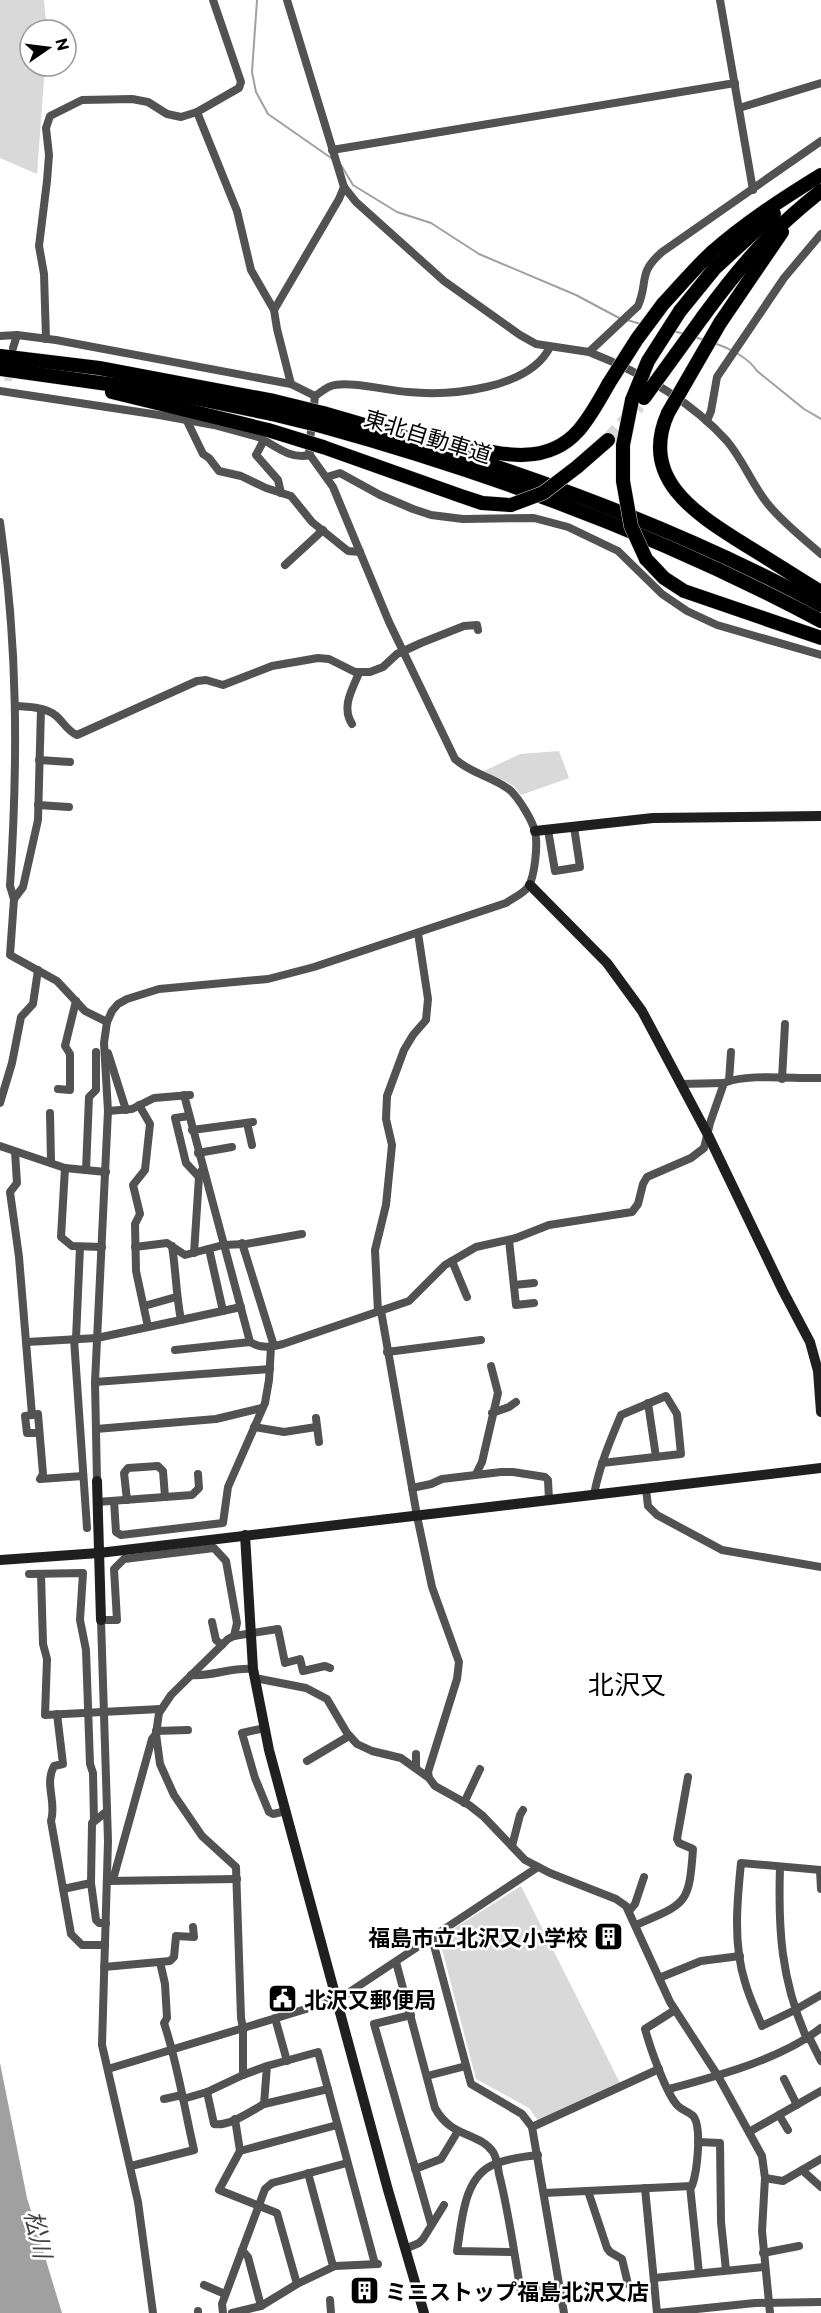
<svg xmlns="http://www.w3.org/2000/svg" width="821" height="2313" font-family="Commissioner,'Noto Sans JP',sans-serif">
<rect width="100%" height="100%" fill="#fff"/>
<!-- green -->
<g fill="#d9d9d9">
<polygon points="0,0 44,0 47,30 30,30 30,66 45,66 37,174 0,158"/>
<polygon points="559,751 569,778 521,795 514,786 484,771 520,754"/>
<polygon points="521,1886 620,2083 539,2122 529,2108 476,2079 439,1938"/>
</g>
<!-- water -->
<polygon fill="#a0a0a0" points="0,2063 27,2198 62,2313 0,2313"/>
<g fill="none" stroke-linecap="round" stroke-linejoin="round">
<!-- stream -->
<g stroke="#a0a0a0" stroke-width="2">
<polyline points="257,0 252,72 256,92 268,114 334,160"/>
<polyline points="341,165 353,185 397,212 431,223 479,254 576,295 621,319"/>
<polyline points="627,320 641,324"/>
<polyline points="673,331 685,334"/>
<polyline points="694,337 705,340"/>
<path d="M714 343C729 348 749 358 757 371L804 409 821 419"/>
</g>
<!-- street-tunnel -->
<polyline stroke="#d9d9d9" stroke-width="8" stroke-dasharray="8 4" stroke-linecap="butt" points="8,381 10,367"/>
<!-- highway-tunnel -->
<polyline stroke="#d9d9d9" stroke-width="14" stroke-dasharray="14 7" stroke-linecap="butt" points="608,440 639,405"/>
<defs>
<g id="highway">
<path d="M663 304C679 287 694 269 711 253 745 223 782 199 821 175"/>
<polyline points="680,311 715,268 774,214"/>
<path d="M702 318C740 266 770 231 821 191"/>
<polyline points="720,323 782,232"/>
<polyline points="0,356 99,368 274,401"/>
<polyline points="0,369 165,392 272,414"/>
<polyline points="112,392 268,430"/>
<path d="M323 413C495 462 663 520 821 605"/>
<path d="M668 413C638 480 698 515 747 546 772 561 796 577 821 592"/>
<path d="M321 426C495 474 662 536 821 621"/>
<path d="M452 443C496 453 545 469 579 430 591 416 600 399 609 383"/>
<polyline points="323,447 461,496 482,503 511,505"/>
<polyline points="577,467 608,440"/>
<polyline points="623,481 623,445 632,400"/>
<polyline points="646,559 664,578 684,591 821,638"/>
</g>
</defs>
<!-- highway casing -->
<use href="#highway" stroke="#dbdbdb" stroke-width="15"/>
<!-- street -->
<g stroke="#525252" stroke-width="8">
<path d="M287 0 344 187 356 202 444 281 520 335 536 344 589 352 638 306C649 280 637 274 662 252L821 141"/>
<polyline points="720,0 753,190"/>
<polyline points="739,108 821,83"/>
<polyline points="197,112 237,211 251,270 274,310"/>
<polyline points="332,150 735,83"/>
<polyline points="0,336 17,335 56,340 291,384"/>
<polyline points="46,339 44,274 39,246 47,181 49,155 46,128 50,116 82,100 132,99 148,102 167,114 181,117 197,112 239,88 241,82 213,0"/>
<polyline points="13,348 17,335"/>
<path d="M589 352C640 372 690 400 727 441 743 460 752 484 767 503 782 522 803 538 821 554"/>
<polyline points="0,391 159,415 214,425 258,437 264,440 256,455 278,480 281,493"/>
<polyline points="315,396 291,384 277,329 274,310 339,199 344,187"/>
<polyline points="187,421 203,454 209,458 219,471 241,476 266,488 291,496 312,522 348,551 360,552"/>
<polyline points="707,421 711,411 717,377 784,278 821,234"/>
<path d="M264 440C279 449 292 459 310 455"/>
<polyline points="327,477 340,473 380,495 413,509 431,515 463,519 534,518 568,527 618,551 662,594 687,611 717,625 821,655"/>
<path d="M0 522C18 646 18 761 10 886L14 899"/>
<polyline points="285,565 323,530"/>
<path d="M16 706C29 707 45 707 55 715 63 721 67 731 77 735L197 681 206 680 223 685 272 666 318 658 329 659 355 672H370L383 667 397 654 421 643 464 626 477 625 478 630"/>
<polyline points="41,709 38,820 23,887 14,899 10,955 57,981 85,1011 107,1022"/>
<path d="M352 724C341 707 352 690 359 673"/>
<polyline points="39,760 70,762"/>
<polyline points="38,805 69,807"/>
<polyline points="548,830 555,871 580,867 574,827"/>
<polyline points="108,1053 126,1110"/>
<polyline points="782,1079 785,1024"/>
<polyline points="729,1081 731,1052"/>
<polyline points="680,1084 724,1083"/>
<polyline points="58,1089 70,1090 70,1054 65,1046 76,1001"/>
<polyline points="184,1095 250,1342"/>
<polyline points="0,1103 12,1063 21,1017 33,1004 38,970"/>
<polyline points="139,1105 150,1124 145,1170 133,1185 140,1214 135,1224 136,1271 148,1327"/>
<polyline points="108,1111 132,1109 154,1098 190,1095"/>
<polyline points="50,1113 51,1162"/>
<polyline points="189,1116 175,1118 186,1163 199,1177"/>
<polyline points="247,1123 252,1145"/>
<polyline points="192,1130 253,1122"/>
<polyline points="0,1146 65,1168 106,1172"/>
<polyline points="15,1152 17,1183 10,1192 19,1257 32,1415"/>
<polyline points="198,1153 232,1147"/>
<polyline points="65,1168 61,1237 72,1246 102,1247"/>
<polyline points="86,1170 89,1097 96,1090 96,1052"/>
<polyline points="509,1240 516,1305 534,1303"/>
<polyline points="242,1243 274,1346"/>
<path d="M172 1246C176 1271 176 1295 181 1320"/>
<polyline points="135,1247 167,1243 185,1255 223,1245 246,1244 302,1234"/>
<polyline points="209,1249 223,1311"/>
<polyline points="194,1253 199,1177 202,1170"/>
<polyline points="452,1261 467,1297"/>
<polyline points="514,1285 534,1283"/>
<polyline points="144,1306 176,1297"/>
<polyline points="381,1311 417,1516 432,1587 459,1662 457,1679 428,1772 429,1778 435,1786 469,1805 483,1816 525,1860 550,1873 616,1899 626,1906 670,2002 718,2076 762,2156 765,2178 762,2231 770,2313"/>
<polyline points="378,1312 375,1250 386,1205 392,1145 386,1119 387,1096 404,1050 413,1035 426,1020 428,999 418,933"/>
<polyline points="74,1339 87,1528"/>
<polyline points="76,1339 80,1247"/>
<polyline points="27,1342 97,1338 241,1307"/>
<path d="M175 1350 250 1342C261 1349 271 1347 283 1344L409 1301 445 1265 476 1247 516 1238 549 1225 632 1212 638 1204 643 1184 647 1177 691 1158 704 1148 710 1123 724 1083C747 1073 795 1079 821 1078"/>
<polyline points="387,1352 481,1340"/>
<polyline points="95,1382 270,1369"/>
<polyline points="648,1403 656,1457"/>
<polyline points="492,1413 509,1407 516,1402"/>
<polyline points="316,1418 319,1442"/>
<polyline points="254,1427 284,1432 316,1427"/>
<polyline points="96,1429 216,1419 262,1408"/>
<polyline points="39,1433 27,1433 25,1416 38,1414 43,1474 40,1479 83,1476"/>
<polyline points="476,1474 482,1462 498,1393 491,1366"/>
<path d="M97 1481 95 1382 108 1111 104 1043 107 1022 112 1011 118 1004 127 999 159 989 268 979 314 967 506 903C513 898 523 894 528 887 535 877 538 843 535 832 533 821 519 799 511 791 495 777 471 774 455 759L389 622 333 487 310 455 309 449 315 396C320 393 325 388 331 386 347 380 390 391 408 392 451 396 529 389 550 347"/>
<polyline points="412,1488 431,1484 442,1479 501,1472 513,1472 545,1477 548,1480 549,1500"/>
<polyline points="646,1489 648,1506 657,1515 722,1550 821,1567"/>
<path d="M594 1495C599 1467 610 1441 621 1415L666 1396 677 1414 681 1454 602 1463"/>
<polyline points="127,1500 124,1473 128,1468 158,1466 163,1471 165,1497"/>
<polyline points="114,1501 116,1532 121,1535 223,1523 228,1487 265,1403 269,1380 271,1347"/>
<polyline points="97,1502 192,1495 199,1488 198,1474"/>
<polyline points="29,1574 83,1573 80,1620 86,1650 90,1764 93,1773 94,1821"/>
<polyline points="41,1574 43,1644 47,1659 45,1715 160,1709"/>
<polyline points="212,1622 216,1640 222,1645"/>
<path d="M191 1675C212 1677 231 1667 253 1669"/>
<polyline points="255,1678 306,1688 327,1699 347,1733 357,1744 372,1751 401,1758 429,1778"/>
<path d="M57 1714 63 1764 54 1766C44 1785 57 1802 51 1821L71 1934 82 1945H105"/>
<polyline points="265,1728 242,1733 255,1778 269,1812 273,1814 286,1811"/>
<polyline points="156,1731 188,1730"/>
<polyline points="416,1754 416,1767"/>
<polyline points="307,1761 349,1736"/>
<polyline points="464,1803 480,1769"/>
<polyline points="512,1846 520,1815 523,1810"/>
<path d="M780 1867C778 1930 781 1980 807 2039"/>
<polyline points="820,1870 821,1889"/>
<path d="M821 1870 741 1863C737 1902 733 1944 745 1982 749 1997 756 2011 762 2026L795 2010 821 1995"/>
<polyline points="107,1881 114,1876 152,1739 156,1734"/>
<polyline points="107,1881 237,1879"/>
<polyline points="63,1889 91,1883"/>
<polyline points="629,1911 635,1904 644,1877"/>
<polyline points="106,1923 99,1923 96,1920 91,1883 92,1823 106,1812"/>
<path d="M636 1925C686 1903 689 1906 693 1849L679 1843 677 1839 688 1777"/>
<polyline points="432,1938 471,2084 522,2114 532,2127 564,2313"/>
<path d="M396 1962 435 2108C451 2138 479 2132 493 2152 497 2158 498 2167 499 2174 509 2213 514 2253 521 2292L559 2287"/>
<polyline points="104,1967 170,1961 174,1957 176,1936 194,1937 193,1927"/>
<polyline points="659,1978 701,1961 740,1956"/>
<polyline points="411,2015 374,2024 431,2224"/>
<polyline points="275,2018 287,2061"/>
<polyline points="809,2037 821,2061"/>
<path d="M267 2066 243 2075 207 2092 214 2124C229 2127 251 2111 264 2104L267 2066 318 2052 375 2264"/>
<polyline points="108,2069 329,2002 345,1995 538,1867"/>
<polyline points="243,2075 243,2028 241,2018 236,1867 202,1836 174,1795 160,1764 156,1734 159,1713 171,1695 228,1639 234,1636 278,1629 285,1663 300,1659 303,1671 325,1666 330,1668"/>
<polyline points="427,2076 466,2066"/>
<polyline points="784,2079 797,2105"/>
<path d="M669 2089C717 2076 782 2059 821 2028"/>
<polyline points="164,2099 182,2095"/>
<polyline points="183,2099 207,2092"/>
<polyline points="264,2104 328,2089"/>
<polyline points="779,2115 788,2130"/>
<polyline points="235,2119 240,2151 219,2190 277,2213 297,2284"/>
<polyline points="532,2127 659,2069"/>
<polyline points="749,2132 821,2091"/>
<polyline points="698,2142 720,2143 721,2222 726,2270"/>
<polyline points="240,2151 337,2125"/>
<path d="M131 2166 194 2150C184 2107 178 2065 164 2023L167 2018 165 1984 160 1962"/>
<polyline points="415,2169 441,2159 458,2131"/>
<polyline points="802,2170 821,2187"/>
<polyline points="308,2173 333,2266"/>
<polyline points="765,2178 783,2181 821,2159"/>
<polyline points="690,2186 699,2273"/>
<polyline points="645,2188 657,2313"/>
<polyline points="588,2191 607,2248 610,2252 622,2259 628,2284"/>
<path d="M544 2193 692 2186C697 2172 702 2130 694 2117 690 2112 683 2111 678 2106 666 2094 650 2047 645 2029L675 2010"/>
<polyline points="405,2249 419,2243 423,2239 444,2205"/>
<polyline points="242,2250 248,2257 261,2306"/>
<path d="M514 2252 457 2251C462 2222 463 2176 495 2164 508 2158 524 2157 538 2155"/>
<polyline points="763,2253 799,2246"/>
<polyline points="654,2278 765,2267"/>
<polyline points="204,2285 225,2294"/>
<polyline points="330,2300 331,2313"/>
<polyline points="198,2311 198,2313"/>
<polyline points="153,2313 138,2202 102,2045 108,1841 101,1620 117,1620 114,1569 124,1559 214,1548 226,1561 237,1623 234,1636"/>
<polyline points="223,2313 222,2304 265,2189 272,2183 347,2163"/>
<polyline points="232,2313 261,2306 297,2284 335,2266 378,2264"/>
<polyline points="658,2313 755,2303 821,2302"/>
</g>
<!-- secondary -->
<g stroke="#1f1f1f" stroke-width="10">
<polyline points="535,831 653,818 821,816"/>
<polyline points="530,885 607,963 642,1011 708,1135 783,1291 810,1342 818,1371 821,1412"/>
<polyline points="97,1481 101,1620"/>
<polyline points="245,1535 253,1669 269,1750 388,2190 424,2313"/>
<polyline points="0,1560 99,1553 821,1468"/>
</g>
<!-- highway -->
<use href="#highway" stroke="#000" stroke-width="14"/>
<defs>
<g id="highway-bridge">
<polyline points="609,383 637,339 663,304"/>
<polyline points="644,398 702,318"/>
<polyline points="632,400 648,361 680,311"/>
<polyline points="274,401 323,413"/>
<polyline points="668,413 720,323"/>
<polyline points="272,414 321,426"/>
<polyline points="268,430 323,447"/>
<polyline points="623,481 631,526 646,559"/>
<polyline points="511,505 543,493 577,467"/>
</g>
</defs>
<!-- highway-bridge casing -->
<use href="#highway-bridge" stroke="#dbdbdb" stroke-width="15" stroke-linecap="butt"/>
<!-- highway-bridge -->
<use href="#highway-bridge" stroke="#000" stroke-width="14"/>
</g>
<!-- icons -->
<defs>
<symbol id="building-square" viewBox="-11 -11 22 22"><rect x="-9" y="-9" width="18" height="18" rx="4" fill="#000" stroke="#fff"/><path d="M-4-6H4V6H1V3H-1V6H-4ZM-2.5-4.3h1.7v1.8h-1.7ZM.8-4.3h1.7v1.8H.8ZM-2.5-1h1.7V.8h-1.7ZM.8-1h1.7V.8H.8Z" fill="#fff"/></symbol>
<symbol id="civic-square" viewBox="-11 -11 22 22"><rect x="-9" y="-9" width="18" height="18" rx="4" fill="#000" stroke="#fff"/><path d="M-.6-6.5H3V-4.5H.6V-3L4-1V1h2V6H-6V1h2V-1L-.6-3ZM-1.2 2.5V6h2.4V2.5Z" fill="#fff"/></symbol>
</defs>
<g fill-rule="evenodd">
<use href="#building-square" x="592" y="1920" width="33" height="33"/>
<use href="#civic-square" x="266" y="1982" width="33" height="33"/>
<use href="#building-square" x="348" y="2274" width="33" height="33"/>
</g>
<g text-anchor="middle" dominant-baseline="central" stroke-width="5" stroke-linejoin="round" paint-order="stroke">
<!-- street labels -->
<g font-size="22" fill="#000" stroke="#fff">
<text transform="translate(428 436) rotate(17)">東北自動車道</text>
</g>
<!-- poi labels -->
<g font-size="22" font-weight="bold" fill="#000" stroke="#fff" text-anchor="start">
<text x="588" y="1937" text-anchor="end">福島市立北沢又小学校</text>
<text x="304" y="1999">北沢又郵便局</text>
<text x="385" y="2291">ミニストップ福島北沢又店</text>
</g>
<!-- water labels -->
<g font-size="24" font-style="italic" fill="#414141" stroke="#fff">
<text transform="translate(39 2234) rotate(77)">松川</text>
</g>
<!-- quarter labels -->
<g font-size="26" fill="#000" stroke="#fff">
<text x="627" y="1683">北沢又</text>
</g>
</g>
<!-- north arrow -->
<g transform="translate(48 48) rotate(76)"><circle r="28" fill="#ffffff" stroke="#999999" stroke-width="1.5"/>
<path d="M0-4.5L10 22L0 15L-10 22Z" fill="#000000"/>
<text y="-9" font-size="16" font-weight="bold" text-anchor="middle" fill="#000000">N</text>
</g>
</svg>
